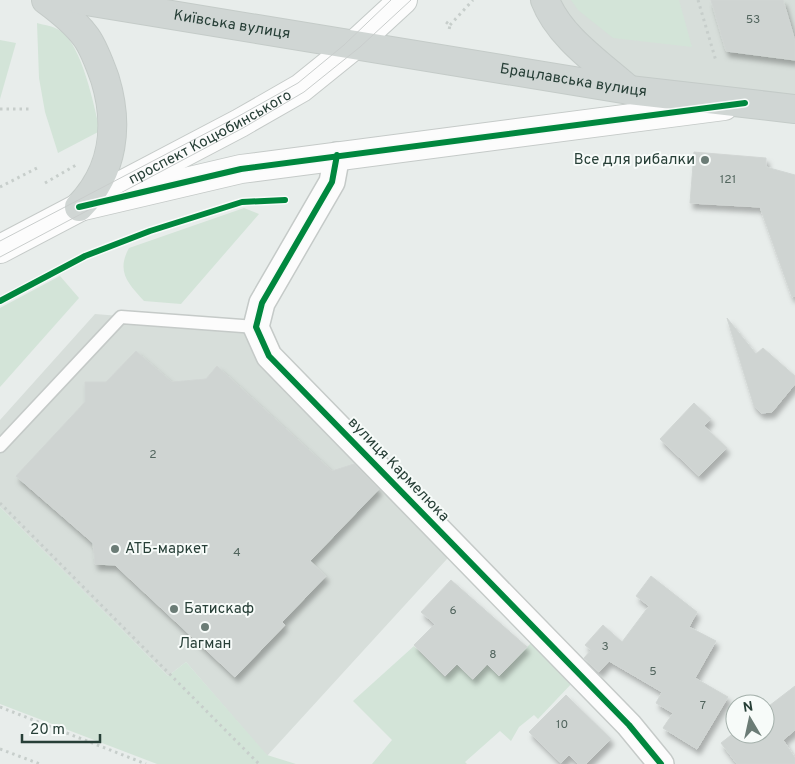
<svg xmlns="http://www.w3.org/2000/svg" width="795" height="764" font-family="Overpass,sans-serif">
<defs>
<filter id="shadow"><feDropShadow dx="3" dy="5.5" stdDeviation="2.5" flood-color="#0004"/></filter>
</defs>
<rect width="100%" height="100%" fill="#e8edeb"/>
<!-- built -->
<g fill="#d7deda">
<polygon points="545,0 795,0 795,109 629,90"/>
<polygon points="95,314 256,327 457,548 267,756 186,662 168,676 0,507 0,420"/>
</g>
<!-- green -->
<g fill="#d3e4d8">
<polygon points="571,0 679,0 692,47 613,38 578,10"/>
<path d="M37 23C44 25 53 26 59 30 82 43 94 106 100 131L58 153 45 112 39 78Z"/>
<polygon points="0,40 16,43 0,99"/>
<path d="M244 208 259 214 181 304 144 301C128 283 116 272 129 248Z"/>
<polygon points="60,276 79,298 0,387 0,308"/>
<polygon points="0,507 168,676 186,662 267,755 296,764 157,764 0,704"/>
<polygon points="532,642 574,681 538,719 534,715 519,727 511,741 500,731 465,762 467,764 372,764 392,740 353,701 414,646 445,677 457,665 473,680 487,665 499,676"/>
</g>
<!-- building -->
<g fill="#cfd4d2" stroke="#d1d6d4" filter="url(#shadow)">
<polygon points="711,0 783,0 795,41 795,60 726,51"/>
<polygon points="694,152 766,158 766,167 795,175 795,296 792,297 760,207 690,203"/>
<polygon points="727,318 756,354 763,348 795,376 795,384 772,412 761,413 754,406"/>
<polygon points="136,351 172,382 206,379 217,366 332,471 354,464 379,489 310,561 326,576 282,622 285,625 235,677 115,565 95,564 93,543 16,476 85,402 85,382 106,382"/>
<polygon points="694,403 711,419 704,426 727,448 699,476 660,439"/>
<polygon points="651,576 697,612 689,627 716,641 695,678 728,697 697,749 663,728 673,713 656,703 662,692 609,661 599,672 584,658 591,650 585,645 603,625 622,642 649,606 636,596"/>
<polygon points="451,580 527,647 499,676 487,664 473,679 457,664 445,676 414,645 435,624 421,612"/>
<polygon points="795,686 795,730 783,740 795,758 795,764 737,764 721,743 735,732 735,734 765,734 765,709"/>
<polygon points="566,695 611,739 586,764 578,764 569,755 561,763 529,732"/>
</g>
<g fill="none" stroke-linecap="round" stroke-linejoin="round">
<defs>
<polyline id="service" points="0,446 121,317 256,327"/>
<polyline id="minor" points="337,155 332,182 262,303 256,327 269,356 629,725 661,764"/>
<g id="tertiary">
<polyline points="79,207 241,169 724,106"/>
<path id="s1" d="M0 249 240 123 301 88 353 46"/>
</g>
<polyline id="secondary" points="353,46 403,0"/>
<g id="primary">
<path d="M46 0C61 11 75 22 86 37 94 48 100 65 105 79 119 125 114 171 79 207"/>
<path id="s2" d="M80 0 629 90 795 109"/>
<path d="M545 0C559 37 600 64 629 90"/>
</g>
</defs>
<!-- service casing -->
<use href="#service" stroke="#c5cac8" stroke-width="15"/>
<!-- minor casing -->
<use href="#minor" stroke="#c5cac8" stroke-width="28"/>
<!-- tertiary casing -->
<use href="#tertiary" stroke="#c5cac8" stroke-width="30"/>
<!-- secondary casing -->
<use href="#secondary" stroke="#c4cac8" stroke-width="30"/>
<!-- primary casing -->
<use href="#primary" stroke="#c4cbc8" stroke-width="30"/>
<!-- path -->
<g stroke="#c7cecb" stroke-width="3" stroke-dasharray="2.5 4" stroke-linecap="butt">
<polyline points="698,0 716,61"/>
<polyline points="446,22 450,25 449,30"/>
<polyline points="450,25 473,0"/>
<polyline points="0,109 32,109"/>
<polyline points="45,183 76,165"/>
<polyline points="0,187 37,168"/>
<polyline points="0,301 85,256 150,231 242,202 285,200"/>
<polyline points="0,503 259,764"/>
<polyline points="0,707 146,764"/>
<polyline points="0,749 40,764"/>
</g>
<!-- service -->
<use href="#service" stroke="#fcfcfc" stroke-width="12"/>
<!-- minor -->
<use href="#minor" stroke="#fcfcfc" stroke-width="25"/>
<!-- tertiary -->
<use href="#tertiary" stroke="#fcfcfc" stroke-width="28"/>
<!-- secondary -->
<use href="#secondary" stroke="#fcfcfc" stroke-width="28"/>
<!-- primary -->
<use href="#primary" stroke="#d0d6d4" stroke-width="28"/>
<!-- tram -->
<g stroke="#c9cdcc" stroke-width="1">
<polyline points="0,241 237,117 298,83 344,45 391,0"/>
<polyline points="0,257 243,128 304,92 360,47 411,0"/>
</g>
<defs>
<g id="cycleway">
<polyline points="337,155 332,182 262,303 256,327 269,356 629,725 661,764"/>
<polyline points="79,207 241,169 745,103"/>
<polyline points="0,301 85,256 150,231 242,202 285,200"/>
</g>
</defs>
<!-- cycleway casing -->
<use href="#cycleway" stroke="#f7fbf9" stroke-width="9"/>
<!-- cycleway -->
<use href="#cycleway" stroke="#00873e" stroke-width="6"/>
</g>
<!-- markers -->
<g fill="#6b7c76" stroke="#f7fbf9" stroke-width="2">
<circle cx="705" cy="160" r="5"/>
<circle cx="115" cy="549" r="5"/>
<circle cx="174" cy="609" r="5"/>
<circle cx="205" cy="627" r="5"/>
</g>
<g text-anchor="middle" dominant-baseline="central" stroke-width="4" stroke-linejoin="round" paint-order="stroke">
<!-- number labels -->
<g font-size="12" fill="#52655e">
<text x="753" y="20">53</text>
<text x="728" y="180">121</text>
<text x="153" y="455">2</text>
<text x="237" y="553">4</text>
<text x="453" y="611">6</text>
<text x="605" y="647">3</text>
<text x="493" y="655">8</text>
<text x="653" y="672">5</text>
<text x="703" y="706">7</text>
<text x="562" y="725">10</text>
</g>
<!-- street labels -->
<g font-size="15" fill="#273f37" stroke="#f7fbf9">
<text stroke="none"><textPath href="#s2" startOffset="154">Київська вулиця</textPath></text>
<text stroke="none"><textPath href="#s2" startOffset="500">Брацлавська вулиця</textPath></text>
<text stroke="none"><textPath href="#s1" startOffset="238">проспект Коцюбинського</textPath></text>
<text transform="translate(398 470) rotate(46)">вулиця Кармелюка</text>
</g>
<!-- poi labels -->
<g font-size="15" fill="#273f37" stroke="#f7fbf9" text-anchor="start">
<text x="695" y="160" text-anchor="end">Все для рибалки</text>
<text x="125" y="549">АТБ-маркет</text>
<text x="184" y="609">Батискаф</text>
<text x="205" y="644" text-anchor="middle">Лагман</text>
</g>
</g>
<!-- north arrow -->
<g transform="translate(750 719) rotate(351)"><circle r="24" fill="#f7fbf9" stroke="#a4b0ab"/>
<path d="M0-4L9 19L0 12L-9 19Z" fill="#6b7c76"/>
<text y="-8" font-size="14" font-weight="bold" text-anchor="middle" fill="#273f37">N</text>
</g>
<!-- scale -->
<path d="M22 734v8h78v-8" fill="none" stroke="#273f37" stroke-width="2.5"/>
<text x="30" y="734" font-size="15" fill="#273f37" stroke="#f7fbf9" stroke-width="4" paint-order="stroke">20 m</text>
</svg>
